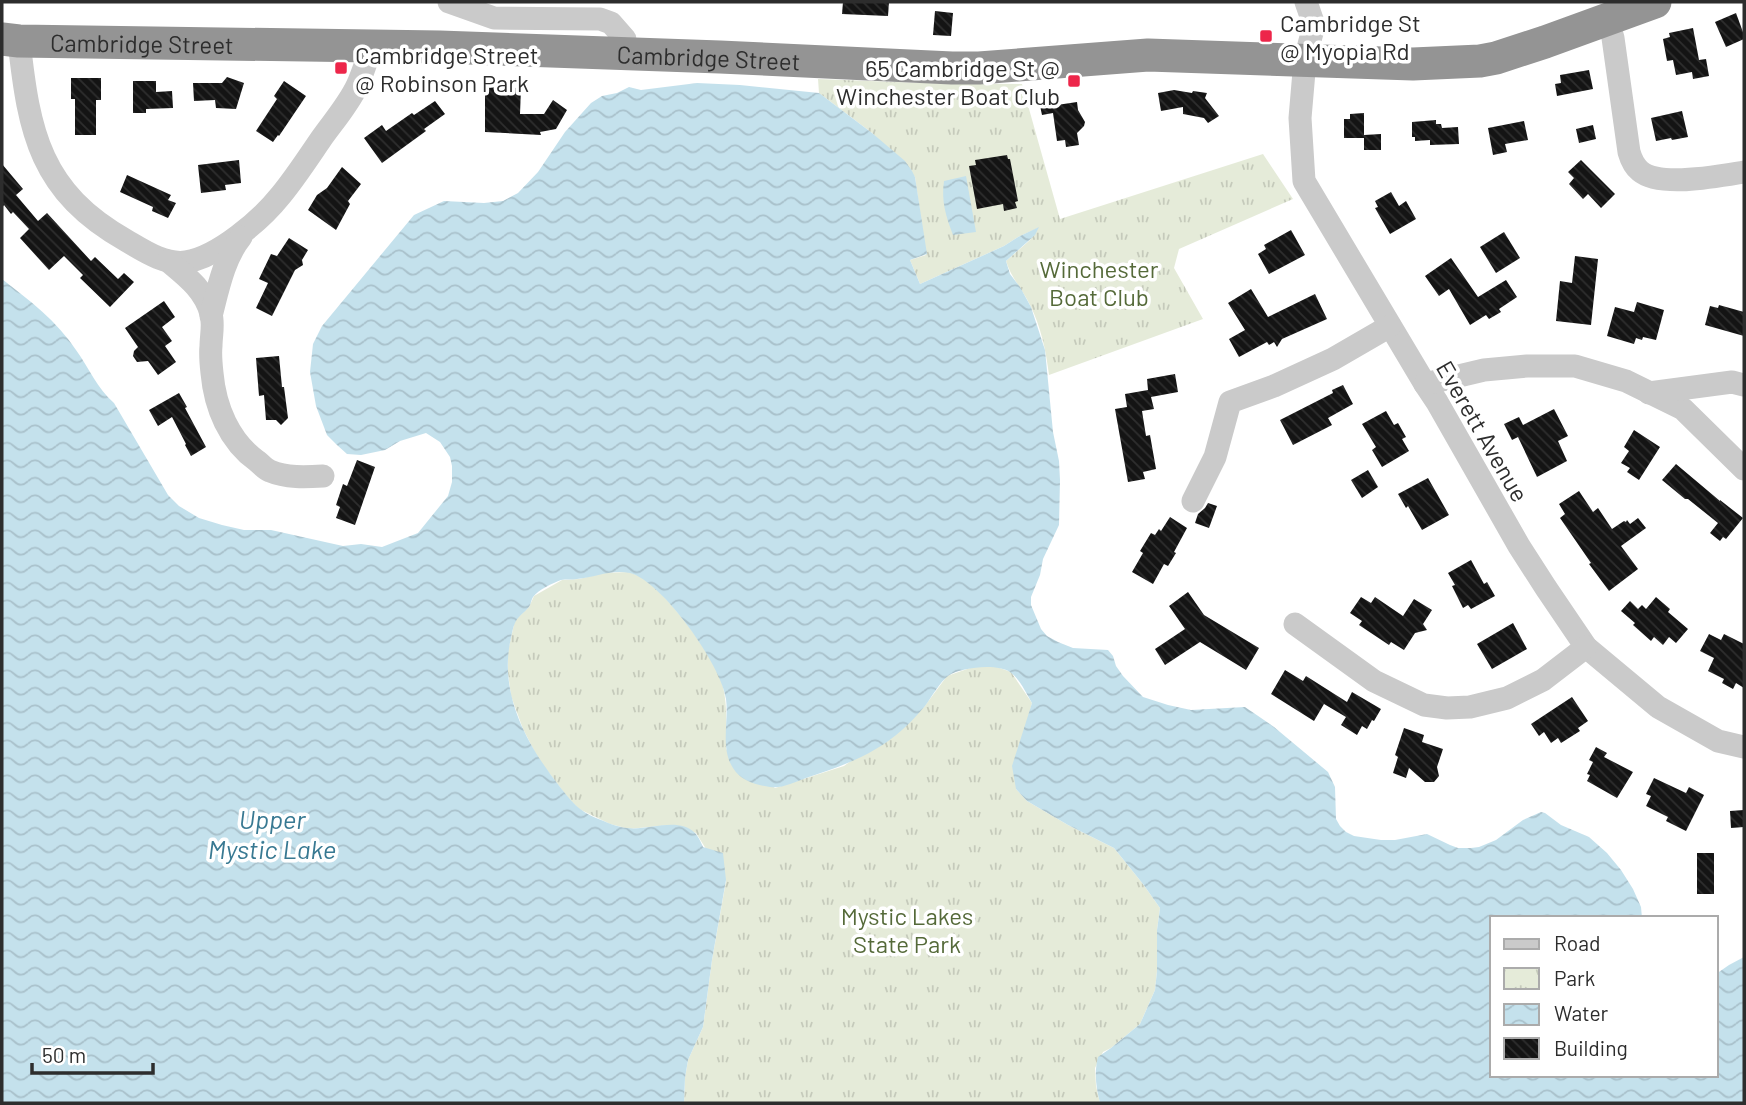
<svg xmlns="http://www.w3.org/2000/svg" width="1746" height="1105" font-family="Barlow,sans-serif">
<defs>
<pattern id="park-tufts" width="24" height="20" patternUnits="userSpaceOnUse" patternTransform="scale(1.75)"><rect width="24" height="20" fill="#e5ebd9"/><path d="M3 7l-1-3M5 7V3M7 7l1-3M15 17l-1-3M17 17v-4M19 17l1-3" fill="none" stroke="#c5cabb"/></pattern>
<pattern id="water-waves" width="16" height="10" patternUnits="userSpaceOnUse" patternTransform="scale(1.75)"><rect width="16" height="10" fill="#c4e1ec"/><path d="M0 5q4-4 8 0t8 0" fill="none" stroke="#a9c1cb"/></pattern>
<pattern id="building-back-hatch" width="6" height="6" patternUnits="userSpaceOnUse" patternTransform="scale(1.75)"><rect width="6" height="6" fill="#141414"/><path d="M-1 5l2 2M0 0l6 6M5-1l2 2" fill="none" stroke="#2e2e2e"/></pattern>
</defs>
<rect width="100%" height="100%" fill="#fff"/>
<!-- park -->
<g fill="url(#park-tufts)">
<path d="M818 79 923 83 1022 84 1060 219 1263 154 1293 199 1179 249 1174 268 1203 319 1049 375C1046 351 1041 327 1030 305 1023 290 1011 278 1006 261L1030 240 1038 228 1018 237 1004 246 920 284 910 260 926 255 915 177 872 133 819 93Z"/>
<path d="M628 572C633 574 639 575 643 578 667 594 715 656 722 683 728 704 726 727 726 749L775 788 844 766 924 707 947 676 973 667H997L1011 672 1032 703 1024 733 1016 789 1027 801 1068 825 1114 848 1143 884 1160 908 1157 930V971L1155 990 1140 1024 1111 1048 1103 1052 1095 1068 1096 1086 1100 1103H684L685 1078 688 1060 703 1027 712 960 726 881 696 833 669 825 629 829 610 824 579 809 569 799 539 760 523 729 511 696 508 673V651L515 620 529 607 534 596 562 580 579 579 603 573Z"/>
</g>
<!-- water -->
<g fill="url(#water-waves)">
<path d="M697 83 740 85 819 93 872 133 905 161 912 171 915 177 927 254 910 260 920 284 1004 246 1018 237 1039 227 1035 235 1006 261 1010 274 1020 287 1031 307 1045 350 1053 432 1059 461 1060 480 1059 525 1043 559 1040 575 1031 597V605L1041 629 1047 636 1058 642 1073 648 1108 650 1113 656 1116 666 1123 676 1143 697 1168 705 1191 710 1245 707 1274 727 1328 772 1335 787 1336 819 1340 826 1346 832 1354 836 1381 840H1395L1427 834 1450 845 1458 848H1471L1479 847 1496 840 1523 820 1541 812 1545 813 1561 825 1589 837 1607 853 1621 870 1633 889 1641 907 1642 918H1492V1075H1716V974L1729 965 1744 957V1103H1100C1096 1087 1094 1073 1098 1057L1111 1048 1140 1024 1148 1006 1155 990 1157 971V930L1160 908 1143 884 1114 848 1068 825 1027 801 1016 789 1012 766 1032 703C1026 693 1020 679 1010 672 997 663 961 667 948 676 940 682 931 698 925 706 918 714 910 723 902 730 876 754 840 767 806 778 795 782 781 789 770 787 756 785 741 781 733 768 720 748 729 721 726 699 722 666 662 581 630 573 611 569 596 577 577 579 572 580 566 579 561 580 553 583 538 590 533 597 531 600 531 604 529 607 525 612 518 616 515 623 513 627 512 633 511 638 498 693 527 745 560 787 572 802 578 810 596 818 606 822 617 827 627 828 648 831 678 816 695 833 698 836 701 842 703 847L723 853 726 880 712 960 703 1027 688 1060 685 1078 684 1103H2V279C29 300 57 321 76 350 89 368 97 388 114 403L168 495 179 506 199 518 222 525 244 530H271L343 546 361 544 382 547 418 533 448 496 452 482V466L450 457 440 442 426 433 400 441 385 450 361 455 347 454 337 445 327 435 316 406 310 372 313 344 322 326 414 215 444 201 484 203 503 201 518 193 538 172 565 132 591 103 602 96 617 93 629 87 641 90Z"/>
<path d="M966 176 976 232 953 235C946 217 941 201 944 181Z"/>
</g>
<!-- building -->
<g fill="url(#building-back-hatch)">
<polygon points="843,2 889,2 888,16 842,14"/>
<polygon points="935,11 953,13 951,36 933,35"/>
<polygon points="1736,13 1744,35 1744,39 1726,47 1715,22"/>
<polygon points="1693,28 1699,60 1706,59 1709,76 1693,79 1692,72 1676,75 1673,60 1667,61 1663,39 1670,37 1669,33"/>
<polygon points="1589,70 1593,89 1557,96 1555,84 1561,83 1560,75"/>
<polygon points="227,77 244,83 236,109 216,108 215,100 194,101 193,83 222,83"/>
<polygon points="71,78 101,78 101,100 96,100 96,135 75,135 75,99 71,99"/>
<polygon points="133,81 156,81 156,92 172,91 173,108 146,109 146,113 133,113"/>
<polygon points="284,81 306,96 279,136 278,135 273,142 256,131 277,99 274,96"/>
<polygon points="485,87 521,88 520,114 544,114 553,100 567,110 556,129 540,132 541,135 485,132"/>
<polygon points="1174,90 1192,93 1193,91 1207,93 1205,98 1219,116 1208,123 1204,118 1183,114 1183,107 1161,111 1158,93"/>
<polygon points="1056,98 1057,105 1077,102 1078,110 1085,122 1084,126 1077,133 1079,145 1066,147 1065,140 1057,141 1053,113 1042,115 1039,101"/>
<polygon points="435,101 445,114 424,129 426,131 382,163 364,138 382,125 386,131 412,113 414,115"/>
<polygon points="1682,111 1688,137 1672,140 1671,138 1656,141 1651,118"/>
<polygon points="1364,113 1364,135 1381,134 1381,150 1364,150 1364,138 1344,138 1344,119 1350,119 1350,114"/>
<polygon points="1436,120 1436,124 1441,124 1442,128 1458,127 1459,144 1430,145 1430,140 1415,141 1415,137 1412,137 1412,122"/>
<polygon points="1524,121 1528,140 1505,144 1507,152 1493,155 1488,128"/>
<polygon points="1593,125 1596,139 1579,143 1576,129"/>
<polygon points="1007,155 1008,159 1010,159 1018,201 1015,202 1017,208 1004,211 1003,204 977,209 969,166 976,165 975,160"/>
<polygon points="239,160 241,183 225,185 226,190 201,193 198,165"/>
<polygon points="1581,160 1615,194 1601,208 1588,194 1583,199 1569,184 1574,178 1568,172"/>
<polygon points="2,164 23,189 16,195 38,221 47,213 91,261 95,257 118,279 124,273 134,282 110,307 80,278 83,275 64,256 49,270 20,238 29,229 13,212 11,214 4,205 2,208"/>
<polygon points="342,167 361,184 348,201 350,204 336,230 308,210 317,195 327,188"/>
<polygon points="127,175 171,195 168,200 176,203 168,218 152,211 153,207 120,192"/>
<polygon points="1391,192 1399,206 1406,201 1416,219 1390,234 1375,208 1378,207 1375,201"/>
<polygon points="1291,230 1305,255 1269,274 1258,254 1266,249 1264,245"/>
<polygon points="1504,232 1520,258 1496,273 1480,247"/>
<polygon points="289,238 308,250 302,260 303,265 295,270 272,316 256,308 268,283 259,279 271,254 277,256"/>
<polygon points="1575,256 1598,259 1591,325 1556,321 1560,281 1572,283"/>
<polygon points="1451,258 1478,297 1506,280 1517,297 1499,309 1501,312 1489,319 1486,315 1470,325 1449,289 1439,296 1425,276"/>
<polygon points="1251,289 1268,317 1315,294 1327,319 1282,339 1277,347 1274,342 1269,345 1267,342 1239,357 1229,339 1245,330 1228,303"/>
<polygon points="164,301 175,317 162,327 172,341 165,346 176,362 158,375 148,361 137,362 133,356 134,351 138,347 125,328"/>
<polygon points="1637,302 1664,310 1656,340 1643,337 1642,340 1636,338 1634,344 1607,336 1615,307 1634,312"/>
<polygon points="1719,305 1744,312 1744,336 1705,325 1710,306 1718,308"/>
<polygon points="279,356 282,387 284,387 288,418 281,425 276,420 266,420 264,395 259,396 256,358"/>
<polygon points="1175,374 1178,392 1151,397 1154,409 1142,411 1146,436 1150,435 1156,469 1143,472 1145,479 1128,482 1115,409 1127,407 1125,394 1148,390 1147,379"/>
<polygon points="1343,385 1353,404 1328,418 1332,425 1293,445 1280,420 1333,393 1332,390"/>
<polygon points="179,393 187,407 185,408 206,447 191,456 185,445 186,444 172,417 158,426 149,410"/>
<polygon points="1554,409 1568,436 1558,441 1567,461 1537,477 1518,437 1512,440 1504,424 1519,417 1523,425"/>
<polygon points="1386,411 1394,425 1398,423 1406,437 1402,439 1409,451 1382,467 1372,450 1376,447 1362,424"/>
<polygon points="1634,430 1660,447 1639,480 1627,472 1630,468 1621,463 1629,451 1624,447"/>
<polygon points="357,460 375,467 355,525 336,518 340,507 336,505 343,484 347,486"/>
<polygon points="1676,464 1720,501 1720,500 1743,518 1726,539 1723,537 1720,541 1710,533 1718,523 1688,499 1685,499 1662,480"/>
<polygon points="1368,470 1378,487 1362,498 1351,480"/>
<polygon points="1428,478 1449,515 1422,530 1408,506 1406,508 1398,494"/>
<polygon points="1579,491 1593,512 1598,508 1612,529 1624,521 1626,522 1627,520 1630,524 1638,518 1646,528 1621,546 1638,569 1609,591 1589,564 1591,563 1560,518 1565,514 1559,504"/>
<polygon points="1208,503 1217,506 1209,528 1195,523 1198,514 1205,508"/>
<polygon points="1170,517 1187,528 1174,552 1176,553 1168,566 1164,564 1153,584 1132,572 1143,553 1140,551 1151,533 1155,535 1159,529 1161,531"/>
<polygon points="1471,560 1484,584 1487,582 1495,596 1471,609 1468,605 1463,608 1452,586 1455,585 1448,573"/>
<polygon points="1188,592 1204,615 1259,648 1246,670 1200,642 1165,665 1155,649 1185,629 1169,606"/>
<polygon points="1361,597 1371,603 1375,597 1403,616 1414,599 1432,610 1423,624 1427,630 1415,633 1404,650 1391,642 1389,645 1359,625 1362,621 1350,613"/>
<polygon points="1656,597 1670,609 1668,612 1688,629 1676,643 1669,637 1663,645 1654,637 1651,641 1633,625 1635,623 1621,611 1630,601 1638,609 1642,605 1646,609"/>
<polygon points="1513,623 1527,649 1492,669 1477,644"/>
<polygon points="1709,634 1721,640 1724,634 1744,644 1744,688 1736,683 1733,689 1722,683 1724,679 1708,671 1714,658 1700,651"/>
<polygon points="1285,670 1303,681 1306,676 1347,702 1352,692 1381,709 1374,721 1372,720 1367,729 1362,726 1357,735 1341,725 1346,717 1324,704 1314,721 1271,694"/>
<polygon points="1572,697 1588,721 1578,728 1580,731 1561,743 1558,738 1551,743 1544,732 1539,736 1531,724"/>
<polygon points="1404,728 1424,735 1422,742 1443,749 1437,767 1439,776 1434,782 1425,782 1409,768 1406,778 1393,773 1398,757 1395,755"/>
<polygon points="1596,747 1607,753 1604,757 1633,772 1617,798 1587,781 1590,775 1587,774 1593,762 1589,760"/>
<polygon points="1654,778 1686,793 1689,787 1704,795 1686,831 1666,821 1668,817 1646,806 1651,796 1646,794"/>
<polygon points="1744,810 1744,827 1731,828 1730,811"/>
<rect x="1697" y="853" width="17" height="41"/>
</g>
<g fill="none" stroke-linecap="round" stroke-linejoin="round">
<!-- minor -->
<g stroke="#cacaca" stroke-width="23">
<polyline points="449,2 494,18 600,19 611,23 625,39 625,53"/>
<polyline points="1306,2 1314,25 1305,60 1300,118 1304,181 1425,384 1437,402 1519,546 1546,588 1586,647 1658,707 1718,741 1744,747"/>
<path d="M1608 20 1613 38 1629 152C1631 159 1634 166 1640 171 1660 188 1720 176 1744 172"/>
<path d="M19 41C29 133 40 192 127 241 144 251 165 265 186 262 218 257 261 220 281 195 295 178 308 158 321 139 333 122 348 105 357 86 363 73 367 59 372 46"/>
<path d="M168 261C186 276 205 290 211 314 214 324 211 336 211 346 210 355 211 364 212 373 215 407 229 441 257 461 261 464 265 469 270 471 286 478 306 477 323 476"/>
<path d="M211 316C218 289 224 258 241 237"/>
<polyline points="1425,384 1484,370 1527,366 1575,366 1626,381 1683,409 1744,469"/>
<polyline points="1649,393 1732,382 1744,385"/>
<polyline points="1193,501 1215,457 1230,402 1274,386 1333,359 1390,326"/>
<polyline points="1295,624 1374,681 1424,705 1447,708 1470,707 1507,698 1543,680 1586,647"/>
</g>
<!-- highway -->
<path stroke="#949494" stroke-width="33" id="s1" d="M2 39 19 41 440 47 720 57 952 68H979L1148 55 1413 64 1480 61 1496 58 1545 42 1655 2"/>
</g>
<!-- markers -->
<g fill="#ed264a" stroke="#fff" stroke-width="2.5">
<rect x="1259" y="29" width="14" height="14" rx="3.5"/>
<rect x="334" y="61" width="14" height="14" rx="3.5"/>
<rect x="1067" y="74" width="14" height="14" rx="3.5"/>
</g>
<g text-anchor="middle" dominant-baseline="central" stroke-width="7" stroke-linejoin="round" paint-order="stroke">
<!-- poi labels -->
<g font-size="24" fill="#2d2d2d" stroke="#fff" text-anchor="start">
<text x="1280" y="22">Cambridge St<tspan x="1280" dy="28">@ Myopia Rd</tspan></text>
<text x="355" y="54">Cambridge Street<tspan x="355" dy="28">@ Robinson Park</tspan></text>
<text x="1060" y="67" text-anchor="end">65 Cambridge St @<tspan x="1060" dy="28">Winchester Boat Club</tspan></text>
</g>
<!-- street labels -->
<g font-size="24" fill="#2d2d2d" stroke="#fff">
<text stroke="none"><textPath href="#s1" startOffset="140">Cambridge Street</textPath></text>
<text stroke="none"><textPath href="#s1" startOffset="707">Cambridge Street</textPath></text>
<text transform="translate(1483 431) rotate(60)">Everett Avenue</text>
</g>
<!-- park labels -->
<g font-size="24" fill="#556a39" stroke="#fff">
<text x="1099" y="268">Winchester<tspan x="1099" dy="28">Boat Club</tspan></text>
<text x="907" y="915">Mystic Lakes<tspan x="907" dy="28">State Park</tspan></text>
</g>
<!-- water labels -->
<g font-size="26" font-style="italic" fill="#387992" stroke="#fff">
<text x="272" y="818">Upper<tspan x="272" dy="30">Mystic Lake</tspan></text>
</g>
</g>
<!-- border -->
<rect width="1746" height="1105" fill="none" stroke="#2d2d2d" stroke-width="7"/>
<!-- legend -->
<rect x="1490" y="916" width="228" height="161" fill="#ffffff" stroke="#ababab" stroke-width="2"/>
<rect x="1504" y="939" width="35" height="10" fill="#cacaca" stroke="#ababab" stroke-width="2"/>
<text x="1554" y="951" font-size="21" fill="#2d2d2d">Road</text>
<rect x="1504" y="968" width="35" height="21" fill="url(#park-tufts)" stroke="#ababab" stroke-width="2"/>
<text x="1554" y="986" font-size="21" fill="#2d2d2d">Park</text>
<rect x="1504" y="1004" width="35" height="21" fill="url(#water-waves)" stroke="#ababab" stroke-width="2"/>
<text x="1554" y="1021" font-size="21" fill="#2d2d2d">Water</text>
<rect x="1504" y="1038" width="35" height="21" fill="url(#building-back-hatch)" stroke="#ababab" stroke-width="2"/>
<text x="1554" y="1056" font-size="21" fill="#2d2d2d">Building</text>
<!-- scale -->
<path d="M32 1063v10h121v-10" fill="none" stroke="#2d2d2d" stroke-width="3.5"/>
<text x="42" y="1063" font-size="21" fill="#2d2d2d" stroke="#ffffff" stroke-width="5" paint-order="stroke">50 m</text>
</svg>
